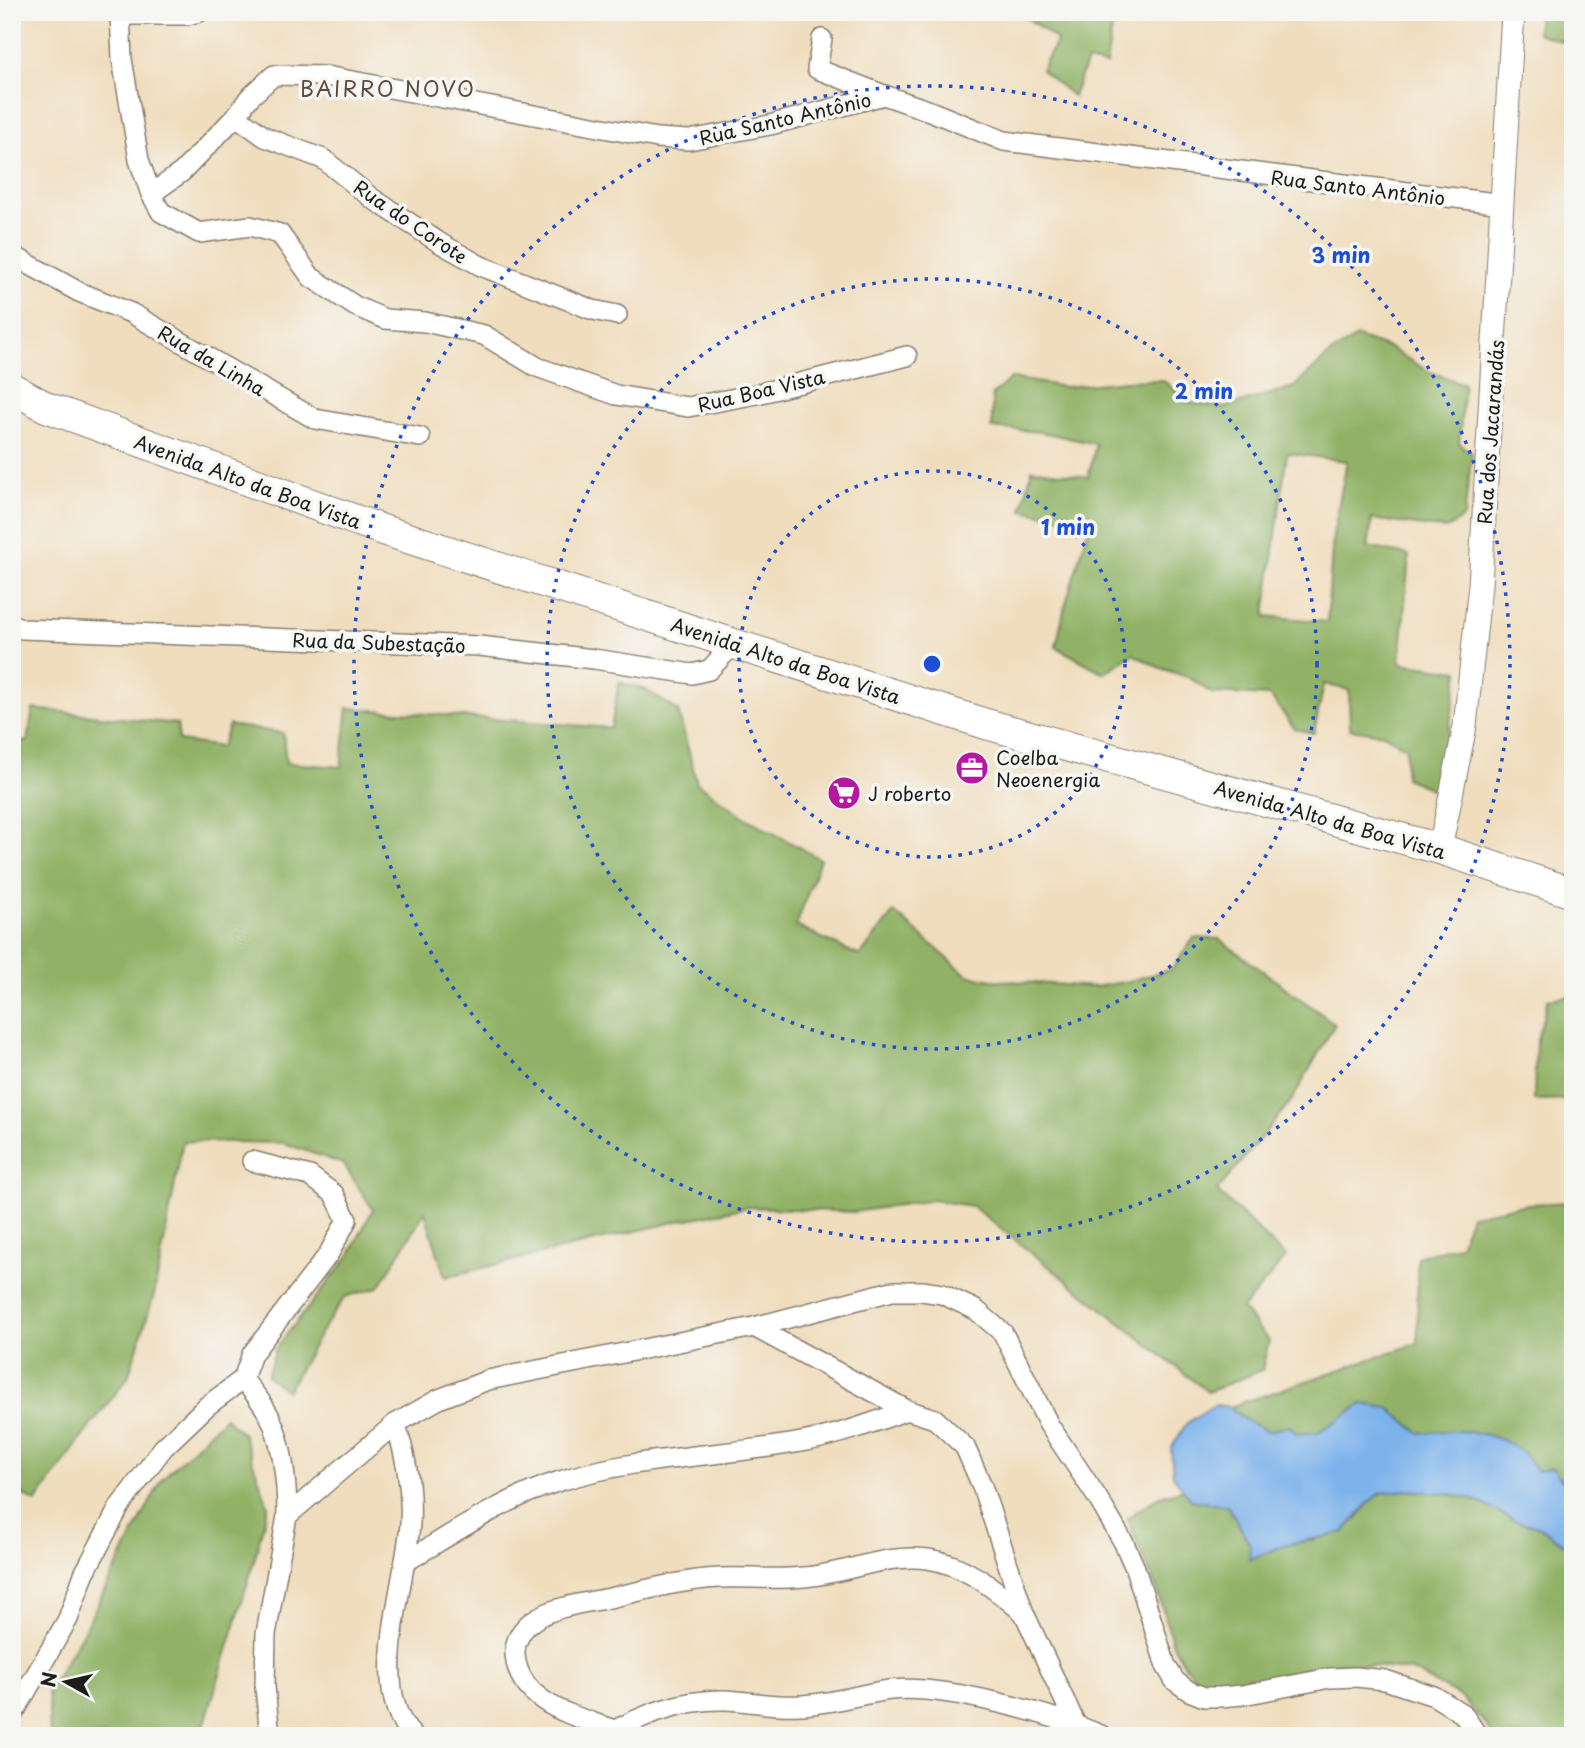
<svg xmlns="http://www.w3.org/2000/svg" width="1585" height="1748" font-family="'Playpen Sans',sans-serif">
<rect width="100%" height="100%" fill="#f6f6f2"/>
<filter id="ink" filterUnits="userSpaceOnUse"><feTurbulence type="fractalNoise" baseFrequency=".0143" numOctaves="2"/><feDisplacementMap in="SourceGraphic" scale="14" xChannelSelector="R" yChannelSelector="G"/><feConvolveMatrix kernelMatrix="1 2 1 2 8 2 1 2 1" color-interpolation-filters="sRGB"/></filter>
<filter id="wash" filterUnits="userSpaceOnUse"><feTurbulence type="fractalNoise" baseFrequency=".00686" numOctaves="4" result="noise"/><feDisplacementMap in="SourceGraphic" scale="28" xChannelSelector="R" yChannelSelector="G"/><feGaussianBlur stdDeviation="1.57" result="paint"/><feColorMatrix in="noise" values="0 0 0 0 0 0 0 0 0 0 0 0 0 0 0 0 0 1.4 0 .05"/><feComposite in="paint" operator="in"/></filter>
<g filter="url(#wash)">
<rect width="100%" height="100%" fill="#f0ddbd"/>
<!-- forest -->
<g fill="#91b266" stroke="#566741" stroke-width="2" fill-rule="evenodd">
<polygon points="1024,12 1109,12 1114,16 1106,65 1087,61 1073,96 1041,70 1057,40 1023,15"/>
<polygon points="1539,12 1573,12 1573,45 1537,33"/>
<path d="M1357 337 1389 348 1430 372 1464 384 1459 444 1472 453 1464 517 1446 529 1372 519 1368 547 1409 555 1400 663 1459 671 1441 775 1431 789 1405 778 1406 748 1383 734 1350 729 1349 690 1324 684 1314 733 1295 729 1270 696 1211 693 1190 678 1158 667 1133 654 1104 673 1056 647 1065 606 1090 524 1022 510 1032 469 1088 477 1096 444 1041 432 992 428V395L1011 378 1065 387 1126 381 1163 380 1190 403 1223 408 1294 387 1331 353ZM1287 453 1347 461 1333 536 1327 622 1265 616Z"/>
<polygon points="619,682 646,690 678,711 697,783 746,818 820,859 796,926 860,956 894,912 967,975 992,980 1094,987 1129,981 1172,969 1194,938 1219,939 1335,1024 1292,1100 1217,1191 1286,1257 1242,1309 1269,1341 1262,1370 1208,1392 972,1206 932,1200 854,1212 748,1207 678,1221 445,1277 425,1212 379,1287 345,1297 321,1332 287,1391 267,1376 276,1348 349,1256 373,1209 343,1164 284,1143 183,1141 154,1295 128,1377 86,1432 36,1502 12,1489 12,741 27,742 33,709 177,724 179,741 221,747 229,725 283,733 286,763 341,767 348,708 611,728"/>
<polygon points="1573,996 1573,1099 1534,1100 1536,1044 1548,999"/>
<path d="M1573 1202V1485L1567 1487 1553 1468 1536 1471C1505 1429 1467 1428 1419 1433L1407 1422 1363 1404 1318 1432 1296 1434 1290 1426 1267 1431 1245 1420 1230 1407 1418 1343 1417 1257 1460 1245 1471 1215 1528 1204Z"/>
<polygon points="225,1417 243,1434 268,1505 253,1565 201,1736 50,1736 48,1691 83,1632 162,1479"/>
<polygon points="1184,1489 1191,1500 1228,1506 1250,1544 1250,1559 1284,1545 1314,1540 1357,1519 1367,1505 1381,1493 1406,1490 1446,1493 1472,1499 1517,1521 1538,1526 1573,1550 1573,1736 1493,1736 1485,1723 1461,1697 1412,1671 1344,1662 1239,1683 1215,1685 1196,1679 1185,1666 1173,1645 1157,1590 1127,1518 1160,1496"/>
</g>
<!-- water -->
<path fill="#7db2eb" stroke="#4c6784" stroke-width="2" d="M1363 1404 1389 1408 1419 1433C1455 1429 1494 1429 1523 1453 1528 1458 1532 1465 1537 1471L1553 1468 1567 1487 1573 1485V1550L1538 1526 1517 1521 1472 1499 1446 1493 1406 1490 1381 1493 1367 1505 1343 1533 1284 1545 1249 1560 1250 1544 1228 1506 1191 1500 1173 1475 1171 1449 1186 1424 1214 1405 1230 1407 1245 1420 1267 1431 1290 1426 1297 1434 1318 1432Z"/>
</g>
<g filter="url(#ink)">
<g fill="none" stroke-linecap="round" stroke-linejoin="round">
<defs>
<g id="minor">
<polyline points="120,12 122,59 139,160 151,194 161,212 199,233 250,226 280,234 311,277 355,306 385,319 425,322 484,335 537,367 616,395 688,407 757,394 907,356"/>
<polyline points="120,15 187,15 199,12"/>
<polyline points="822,39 817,69 884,95"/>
<polyline points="236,116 265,137 323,159 373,199 440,243 481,266 593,310 617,315"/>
<polyline points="151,194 182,172 236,116 249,98 274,75 326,76 657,138 689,140 770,125 884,95 930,111 1004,141 1503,204"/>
<polyline points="12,255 79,292 131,313 315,419 420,437"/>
<polyline points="12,624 22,629 479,646 594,659 692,674 709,670 734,644"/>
<path d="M252 1161 310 1176 334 1194 347 1220 328 1255 252 1354 243 1379C250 1389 260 1399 266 1410 283 1437 287 1485 287 1516L395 1424C407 1457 412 1488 410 1523 407 1581 366 1690 413 1736"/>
<polyline points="754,1327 907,1410 935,1419 965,1447 982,1486 1024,1613 1076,1725"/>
<polyline points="395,1424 439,1399 488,1380 754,1327 892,1291 922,1291 942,1294 976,1310 1003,1333 1049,1425 1097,1497 1124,1543 1135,1568 1166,1666 1175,1681 1189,1691 1204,1697 1220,1697 1243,1695 1330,1678 1356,1677 1385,1680 1434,1696 1463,1714 1478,1736"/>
<path d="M405 1562C454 1533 505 1498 560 1481 637 1456 721 1457 801 1442 837 1436 873 1423 907 1410"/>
<polyline points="12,1716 68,1619 84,1574 120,1506 163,1448 207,1406 243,1379"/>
<path d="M614 1730C576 1716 519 1704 515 1655 514 1641 522 1628 534 1620 555 1606 585 1603 610 1598 645 1590 682 1580 719 1578 747 1577 776 1580 804 1577 846 1574 885 1553 928 1559 965 1564 996 1590 1024 1613"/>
<polyline points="270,1736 265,1687 266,1634 287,1516"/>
<path d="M604 1736C642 1715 681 1699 725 1700 750 1701 775 1707 800 1705 830 1704 860 1694 890 1690 944 1684 1052 1714 1103 1736"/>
</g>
<polyline id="tertiary" points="1440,849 1465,726 1480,585 1513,12"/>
<polyline id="primary" points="12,388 46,407 383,530 734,644 986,724 1440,849 1573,893"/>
</defs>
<!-- minor casing -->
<use href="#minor" stroke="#867c6c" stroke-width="22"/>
<!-- tertiary casing -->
<use href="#tertiary" stroke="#867c6c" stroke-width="25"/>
<!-- primary casing -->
<use href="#primary" stroke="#867c6c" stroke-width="32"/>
<!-- minor -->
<use href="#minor" stroke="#fff" stroke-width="19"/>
<!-- tertiary -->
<use href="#tertiary" stroke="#fff" stroke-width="23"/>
<!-- primary -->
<use href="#primary" stroke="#fff" stroke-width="30"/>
</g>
</g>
<!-- distance rings -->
<g fill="none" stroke="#1d4ed8" stroke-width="3.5" stroke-dasharray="3.5 7">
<circle cx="932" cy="664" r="193"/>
<circle cx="932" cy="664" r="385"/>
<circle cx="932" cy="664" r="578"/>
</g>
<!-- icons -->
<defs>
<symbol id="office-disc" viewBox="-11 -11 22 22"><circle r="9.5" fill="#b5179e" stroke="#f6f6f2"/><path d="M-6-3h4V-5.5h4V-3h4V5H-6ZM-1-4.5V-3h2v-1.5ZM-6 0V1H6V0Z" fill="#fff"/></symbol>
<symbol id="supermarket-disc" viewBox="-11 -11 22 22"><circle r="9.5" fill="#b5179e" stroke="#f6f6f2"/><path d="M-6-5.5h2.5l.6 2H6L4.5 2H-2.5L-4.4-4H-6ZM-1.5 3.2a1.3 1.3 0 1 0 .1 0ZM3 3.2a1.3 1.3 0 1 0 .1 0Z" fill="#fff"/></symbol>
</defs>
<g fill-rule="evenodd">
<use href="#office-disc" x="953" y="749" width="38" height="38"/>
<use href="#supermarket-disc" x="825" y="774" width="38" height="38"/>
</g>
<g text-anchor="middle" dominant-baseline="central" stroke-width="7" stroke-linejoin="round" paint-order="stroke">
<!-- street labels -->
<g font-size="19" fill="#1c1c1c" stroke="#f6f6f2">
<text transform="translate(785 118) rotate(-13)">Rua Santo Antônio</text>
<text transform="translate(1358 187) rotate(7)">Rua Santo Antônio</text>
<text transform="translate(411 221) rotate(34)">Rua do Corote</text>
<text transform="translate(212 360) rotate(30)">Rua da Linha</text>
<text transform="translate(761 390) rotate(-13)">Rua Boa Vista</text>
<text transform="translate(1490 432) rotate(-86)">Rua dos Jacarandás</text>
<text transform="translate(248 481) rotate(20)">Avenida Alto da Boa Vista</text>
<text transform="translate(379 642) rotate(2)">Rua da Subestação</text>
<text transform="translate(786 660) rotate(18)">Avenida Alto da Boa Vista</text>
<text transform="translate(1330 819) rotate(16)">Avenida Alto da Boa Vista</text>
</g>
<!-- poi labels -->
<g font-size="19" fill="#1c1c1c" stroke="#f6f6f2" text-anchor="start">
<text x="996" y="757">Coelba<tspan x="996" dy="22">Neoenergia</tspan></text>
<text x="868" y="793">J roberto</text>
</g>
<!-- neighbourhood labels -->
<g font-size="21" letter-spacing="2" fill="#5e4a3e" stroke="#f6f6f2">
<text x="388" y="88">BAIRRO NOVO</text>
</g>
</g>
<circle cx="932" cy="664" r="10" fill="#1d4ed8" stroke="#f6f6f2" stroke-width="3.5"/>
<g font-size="21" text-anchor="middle" font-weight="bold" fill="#1d4ed8" stroke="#f6f6f2" stroke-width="7" stroke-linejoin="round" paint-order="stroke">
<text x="1341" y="263">3 min</text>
<text x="1204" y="399">2 min</text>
<text x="1068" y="535">1 min</text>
</g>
<!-- margin -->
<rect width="1585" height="1748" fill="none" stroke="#f6f6f2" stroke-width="42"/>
<!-- north arrow -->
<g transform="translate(66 1682) rotate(278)" stroke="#f6f6f2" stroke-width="5" paint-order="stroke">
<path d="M0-5L12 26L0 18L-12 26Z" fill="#1c1c1c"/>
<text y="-10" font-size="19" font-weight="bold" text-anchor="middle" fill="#1c1c1c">N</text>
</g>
</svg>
